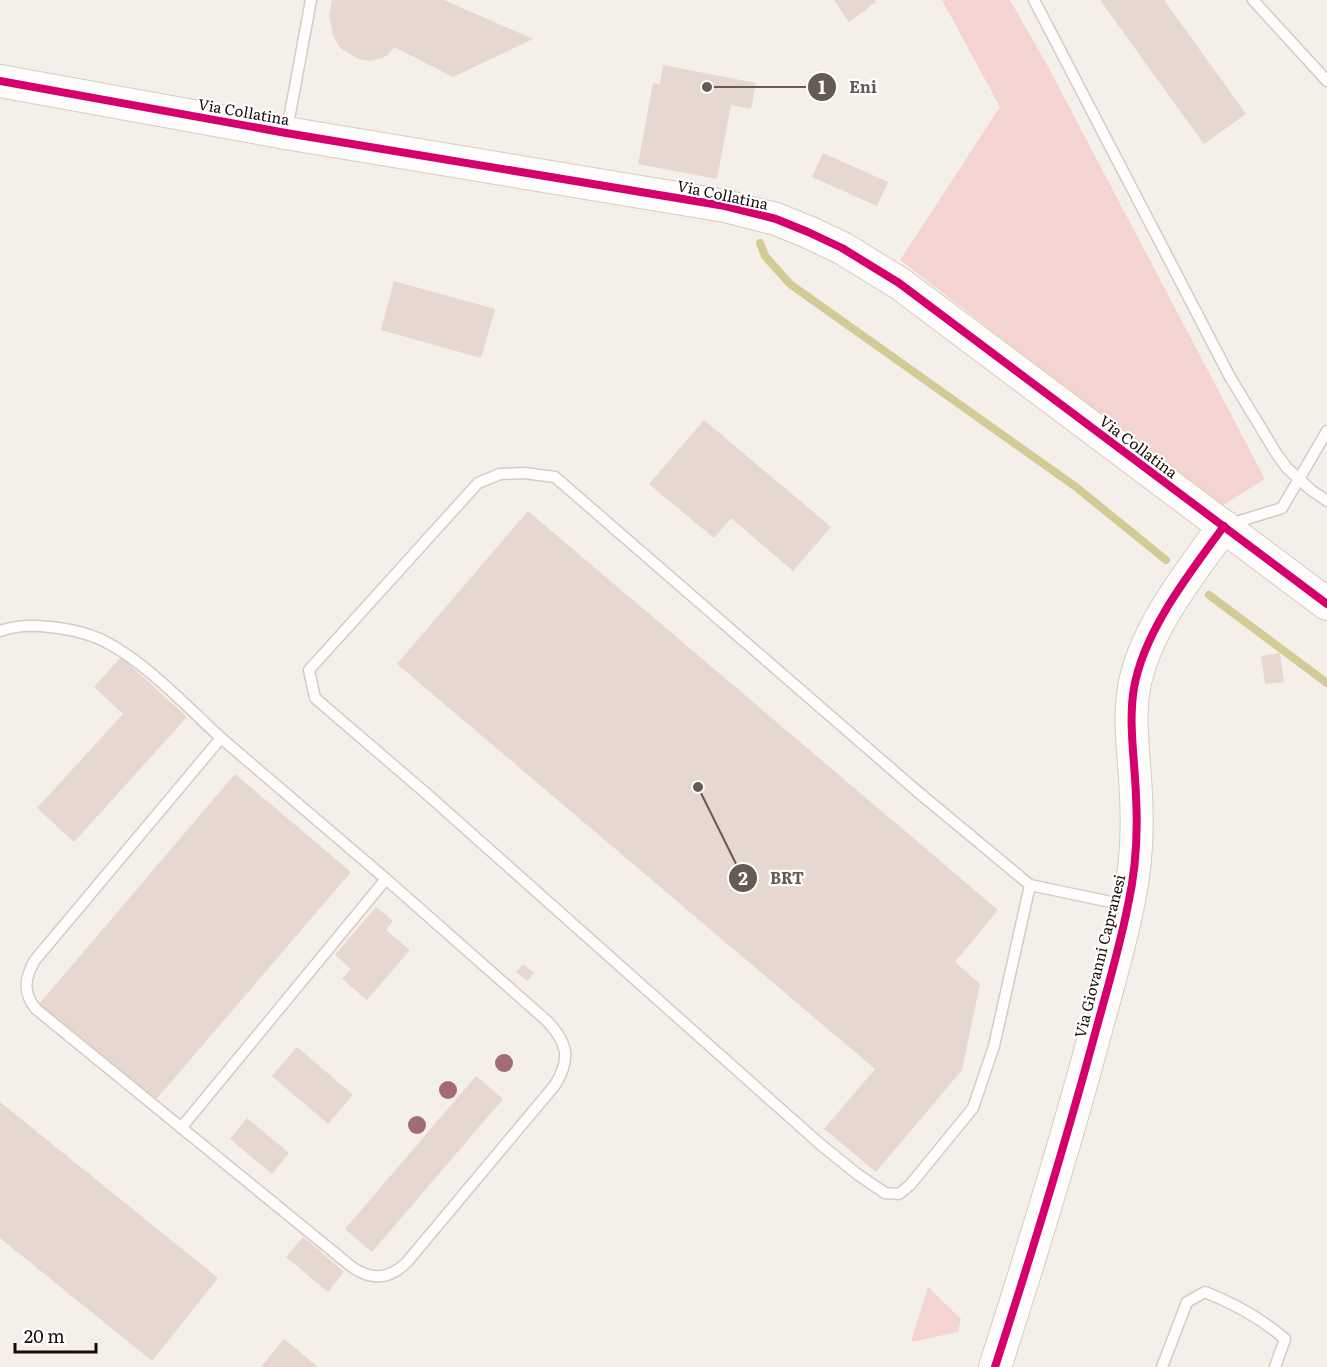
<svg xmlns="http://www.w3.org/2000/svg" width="1327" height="1367" font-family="Literata,serif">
<rect width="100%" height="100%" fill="#f5efea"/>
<!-- green -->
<g fill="#f4d4d1">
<polygon points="942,0 1010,0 1045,61 1265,479 1220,507 900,260 1000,107"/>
<polygon points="928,1287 961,1319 958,1332 911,1342"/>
</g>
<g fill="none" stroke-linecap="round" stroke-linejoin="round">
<!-- stream -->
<g stroke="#d3cb95" stroke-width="8">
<polyline points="760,243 765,256 790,284 1076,487 1166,560"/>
<polyline points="1209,595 1327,683"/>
</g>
</g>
<!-- building -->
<g fill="#e6d7d1">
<polygon points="332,0 444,0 533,39 453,77 394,47 388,55 382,58 370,61 358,59 340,48 333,36 329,15"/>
<polygon points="834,0 875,0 876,2 849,22"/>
<polygon points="1100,0 1164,0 1246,114 1204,144"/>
<polygon points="663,65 756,83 751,109 731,105 717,179 638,164 653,83 660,84"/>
<polygon points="823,153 888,182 877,206 812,177"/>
<polygon points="394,281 495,309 481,358 381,330"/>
<polygon points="704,420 831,527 793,571 731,518 714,538 649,484"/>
<polygon points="528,511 998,910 955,962 980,984 962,1070 876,1172 824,1129 875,1069 397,664"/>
<polygon points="1280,653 1284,682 1265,684 1261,656"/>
<polygon points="121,657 187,717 74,842 37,808 123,714 94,687"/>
<polygon points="235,774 351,872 154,1102 39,1004"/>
<polygon points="376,907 393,921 386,930 410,950 367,1000 342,979 351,969 335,955"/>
<polygon points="523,964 534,973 527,981 516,972"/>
<polygon points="297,1047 353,1095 328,1124 272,1076"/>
<polygon points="476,1076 503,1099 372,1252 345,1229"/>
<polygon points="0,1102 218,1278 152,1361 0,1238"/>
<polygon points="247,1118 289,1153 272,1174 230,1139"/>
<polygon points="303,1237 344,1272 328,1292 286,1257"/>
<polygon points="284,1339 318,1367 261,1367"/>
</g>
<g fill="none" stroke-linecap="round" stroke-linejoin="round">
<defs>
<g id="lane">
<polyline points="1034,0 1230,377 1276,453 1287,468 1311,490 1327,501"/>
<polyline points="1253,0 1327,81"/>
<polyline points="287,130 311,0"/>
<polyline points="1230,524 1282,508 1327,431"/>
<path d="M0 631C16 625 33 625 50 627 68 629 88 633 104 641 147 663 186 706 221 738L35 960C25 977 22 993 36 1009L352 1267C372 1281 390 1279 407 1262L555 1085C571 1059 568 1043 547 1021L386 879 181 1128"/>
<polyline points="221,738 386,879"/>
<polyline points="1030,885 994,1046 973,1108 910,1185 899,1194 885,1193 857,1174 820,1144 428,795 315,698 309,670 478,483 500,474 524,473 555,477 918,792 1030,885 1125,905"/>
<path d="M1162 1367 1187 1302 1205 1292C1235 1304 1261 1318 1285 1339L1275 1367"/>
</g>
<g id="secondary">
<polyline points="0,81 286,133 725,206 776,219 808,232 842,248 899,283 1327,604"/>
<path d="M995 1367C1030 1259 1063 1151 1093 1041 1105 996 1119 951 1128 905 1136 869 1138 833 1136 797 1135 761 1128 723 1134 688 1144 630 1190 573 1224 526"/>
</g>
</defs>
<!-- lane casing -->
<use href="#lane" stroke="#d4cbc5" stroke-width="13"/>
<!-- secondary casing -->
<use href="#secondary" stroke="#d4cbc5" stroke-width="34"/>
<!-- lane -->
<use href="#lane" stroke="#fefdfc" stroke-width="10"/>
<!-- secondary -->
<use href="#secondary" stroke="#fefdfc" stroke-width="32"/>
<defs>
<g id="cycleway">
<polyline points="0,81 286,133 725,206 776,219 808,232 842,248 899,283 1327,604"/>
<path d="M995 1367C1030 1259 1063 1151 1093 1041 1105 996 1119 951 1128 905 1136 869 1138 833 1136 797 1135 761 1128 723 1134 688 1144 630 1190 573 1224 526"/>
</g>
</defs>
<!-- cycleway casing -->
<use href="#cycleway" stroke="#fff" stroke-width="11"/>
<!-- cycleway -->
<use href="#cycleway" stroke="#d6006c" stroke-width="8"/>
</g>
<!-- trees -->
<g fill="#a26c75">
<circle cx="504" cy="1063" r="9"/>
<circle cx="448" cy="1090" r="9"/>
<circle cx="417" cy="1125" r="9"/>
</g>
<g text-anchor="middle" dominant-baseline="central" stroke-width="4.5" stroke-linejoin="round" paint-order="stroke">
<!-- street labels -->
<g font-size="15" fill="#160c05" stroke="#fff">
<text transform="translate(244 111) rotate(10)">Via Collatina</text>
<text transform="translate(723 194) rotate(12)">Via Collatina</text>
<text transform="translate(1139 446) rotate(37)">Via Collatina</text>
<text transform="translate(1099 956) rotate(-76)">Via Giovanni Capranesi</text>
</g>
</g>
<!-- callouts -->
<path fill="none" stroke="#645b55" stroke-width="2" d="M707 87L822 87M698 787L743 878"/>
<g fill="#645b55" stroke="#fff" stroke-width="2">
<circle cx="707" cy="87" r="6"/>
<circle cx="698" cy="787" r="6"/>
<circle cx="822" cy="87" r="15"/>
<circle cx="743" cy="878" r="15"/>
</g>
<g font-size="18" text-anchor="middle" font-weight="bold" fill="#fff">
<text x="822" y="94">1</text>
<text x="743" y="885">2</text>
</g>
<g font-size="16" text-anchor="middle" font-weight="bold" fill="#645b55" stroke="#fff" stroke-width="4.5" stroke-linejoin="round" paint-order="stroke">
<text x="863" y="93">Eni</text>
<text x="787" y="884">BRT</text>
</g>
<!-- scale -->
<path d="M15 1343v9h81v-9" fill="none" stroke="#160c05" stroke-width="3"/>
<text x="24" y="1343" font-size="18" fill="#160c05" stroke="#ffffff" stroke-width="4.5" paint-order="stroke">20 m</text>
</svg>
